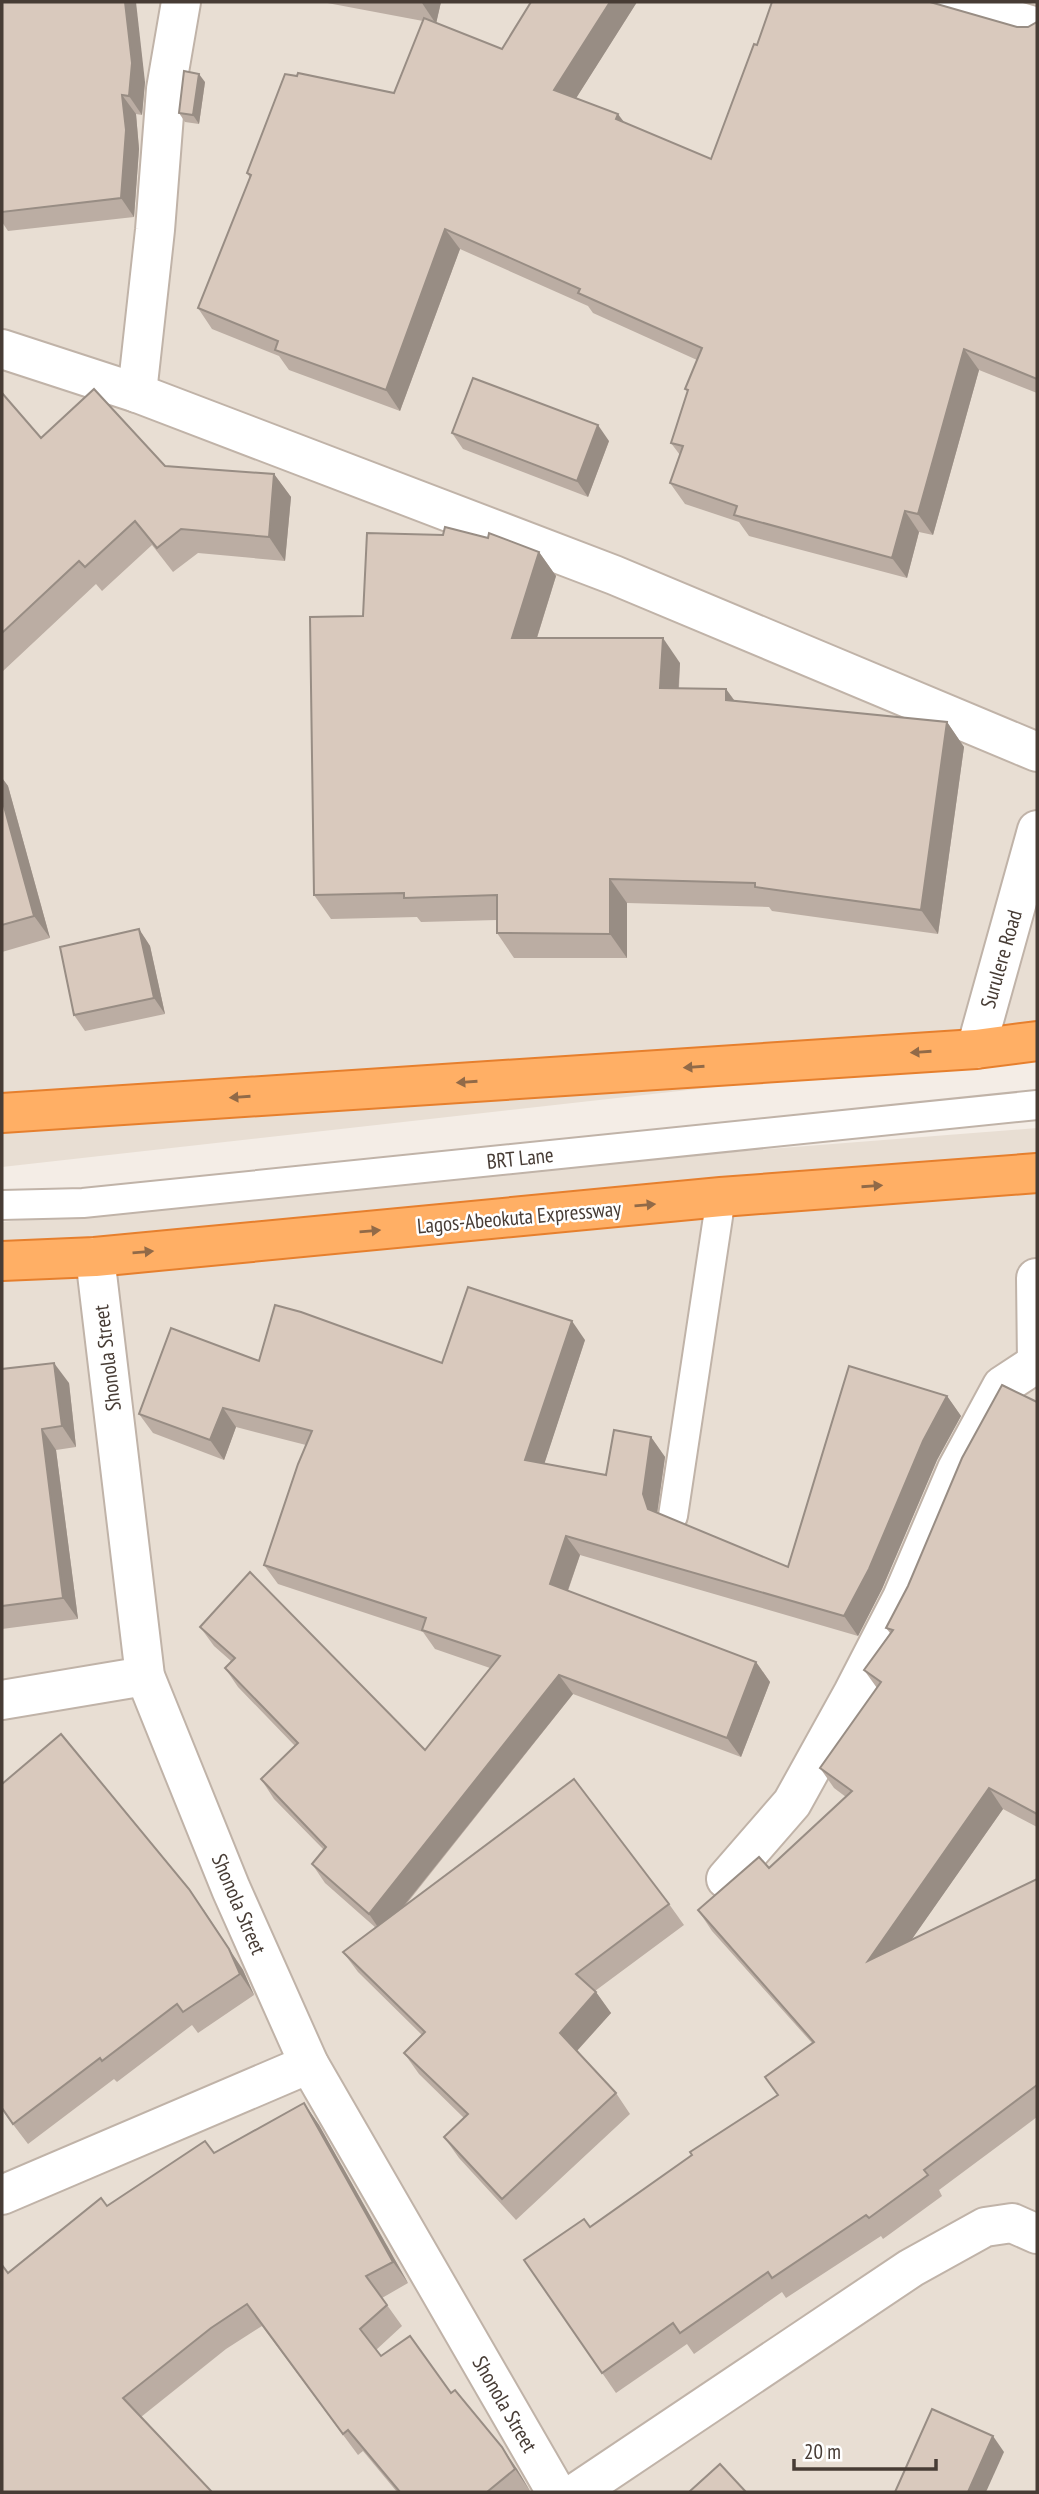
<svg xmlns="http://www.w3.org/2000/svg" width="1039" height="2494" font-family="'PT Sans Narrow',sans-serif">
<rect width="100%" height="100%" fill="#f4ede6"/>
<!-- residential -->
<g fill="#e8ded3">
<polygon points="2,2 1037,2 1037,1051 2,1167"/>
<polygon points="1037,1128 1037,2492 2,2492 2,1222 667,1157"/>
</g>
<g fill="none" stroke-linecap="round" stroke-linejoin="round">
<defs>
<g id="lane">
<polyline points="2,1205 83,1203 1037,1105"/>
<polyline points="673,1516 721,1197"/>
</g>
<g id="street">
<polyline points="952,2 1037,27"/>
<polyline points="2,349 137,393 614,575 1037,752"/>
<polyline points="137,393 155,230 166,89 181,2"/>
<polyline points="976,1049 1037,830"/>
<polyline points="95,1257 145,1676 231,1889 309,2064 556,2492"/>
<polyline points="1036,1278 1037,1363"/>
<polyline points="2,1700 145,1676"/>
<polyline points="726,1879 792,1803 853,1693 902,1598 957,1469 1002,1386 1037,1363"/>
<polyline points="2,2195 309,2064"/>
<polyline points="577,2492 911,2268 985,2227 1012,2223 1037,2234"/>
</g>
<g id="highway">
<polyline points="2,1113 976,1049 1037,1041"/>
<polyline points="2,1261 95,1257 721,1197 1037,1173"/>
</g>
</defs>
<!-- lane casing -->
<use href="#lane" stroke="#c0b3a8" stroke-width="32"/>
<!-- street casing -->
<use href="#street" stroke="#c0b3a8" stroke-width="42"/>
<!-- highway casing -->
<use href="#highway" stroke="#e67f2d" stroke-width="42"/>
<!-- lane -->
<use href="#lane" stroke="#fff" stroke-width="28"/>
<!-- street -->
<use href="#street" stroke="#fff" stroke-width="38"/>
<!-- highway -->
<use href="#highway" stroke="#ffaf65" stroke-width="38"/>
</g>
<!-- wall -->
<g fill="#bbada3">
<polygon points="2,2 145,82 142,115 136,114 139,149 134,217 8,231 2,222"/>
<polygon points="322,2 441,2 436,23 502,49 531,2 637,2 576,98 624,123 711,159 757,45 1028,27 1037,22 1037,393 979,370 933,535 919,532 907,578 749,536 739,522 685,504 670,483 680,455 671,443 688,392 685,389 697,360 593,313 588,306 460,249 400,411 289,370 279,356 212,329 198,308 250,178 247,173 394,93 423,21"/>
<polygon points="205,82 199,124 185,122 179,113"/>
<polygon points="2,393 41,438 165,466 274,474 291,497 285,561 198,553 173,572 152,545 102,591 96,584 2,672"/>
<polygon points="452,433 609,441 588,497 463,449"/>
<polygon points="539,552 556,576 537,638 680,663 679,688 726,689 735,701 947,722 964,747 938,934 772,911 769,907 627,903 627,958 514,958 497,933 497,920 421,922 417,917 331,919 314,895 363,616"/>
<polygon points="2,778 8,786 50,938 2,952"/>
<polygon points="139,929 150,946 165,1014 85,1031 74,1015"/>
<polygon points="585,1340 544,1464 606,1475 651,1437 665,1457 657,1513 788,1567 947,1396 961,1416 937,1460 882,1589 858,1636 580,1555 568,1591 756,1662 770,1682 741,1757 573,1694 404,1907 669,1904 684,1925 595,1991 611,2013 577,2051 616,2093 630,2114 516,2220 459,2158 444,2137 464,2118 419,2074 404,2053 422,2035 358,1972 343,1952 376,1928 325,1883 312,1864 324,1850 274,1799 261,1779 295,1746 238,1687 225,1668 231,1661 214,1646 200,1627 425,1750 490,1668 435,1649 423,1632 278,1584 264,1565 306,1445 236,1427 224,1460 153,1433 139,1414 259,1361 442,1363"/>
<polygon points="2,1369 69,1383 76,1447 56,1450 78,1619 2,1629"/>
<polygon points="1037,1402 1037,1827 1003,1809 911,1940 1037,1879 1037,2117 939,2190 942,2196 883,2239 881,2236 786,2298 782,2292 694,2354 687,2344 616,2393 524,2260 590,2227 778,2095 812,2043 712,1931 698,1910 769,1868 846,1797 834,1788 820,1768 877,1688 864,1670 890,1633 886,1628"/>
<polygon points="2,1784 204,1910 243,1970 254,1995 198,2033 192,2025 117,2082 114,2079 28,2144 2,2110"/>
<polygon points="304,2103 319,2125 408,2283 382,2298 402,2326 376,2350 381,2356 451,2393 517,2469 530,2491 528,2492 397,2492 363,2451 358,2455 262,2326 226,2349 141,2417 2,2492 8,2273 107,2206 214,2153"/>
</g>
<!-- shaded-wall -->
<g fill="#988d84">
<polygon points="125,2 136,2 145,82 142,115 129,96"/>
<polygon points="422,2 441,2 436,24 422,3"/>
<polygon points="610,2 637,2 568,111 554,90"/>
<polygon points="199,74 205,82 199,124 193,115"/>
<polygon points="122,95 136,114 139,149 134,217 121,198"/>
<polygon points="618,114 633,134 616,119"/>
<polygon points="445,229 460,249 400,411 386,390"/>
<polygon points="964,349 979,370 933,535 918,514"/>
<polygon points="598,425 609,441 588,497 577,481"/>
<polygon points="274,474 291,497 285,561 269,537"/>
<polygon points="905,511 919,532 907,578 892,558"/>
<polygon points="539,552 556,576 529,663 512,638"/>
<polygon points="663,638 680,663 677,712 660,688"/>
<polygon points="726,689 743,713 726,700"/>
<polygon points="947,722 964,747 938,934 921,910"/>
<polygon points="2,778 8,786 50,938 34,916 2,799"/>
<polygon points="610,879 627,903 627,958 610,934"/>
<polygon points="139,929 150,946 165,1014 154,998"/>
<polygon points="572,1321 585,1340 539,1480 525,1460"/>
<polygon points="54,1363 69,1383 76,1447 62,1426"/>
<polygon points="947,1396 961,1416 937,1460 882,1589 858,1636 844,1616 923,1441"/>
<polygon points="223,1408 236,1427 224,1460 210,1440"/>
<polygon points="42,1429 56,1450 78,1619 63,1598"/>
<polygon points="651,1437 665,1457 657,1514 648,1509 643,1494"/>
<polygon points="566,1536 580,1555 563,1604 550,1584"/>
<polygon points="756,1662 770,1682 741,1757 727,1738"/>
<polygon points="559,1675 573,1694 382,1933 369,1914"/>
<polygon points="989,1788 1003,1809 882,1982 868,1961"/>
<polygon points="189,1889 243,1970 254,1995 240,1974"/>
<polygon points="596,1992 611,2013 574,2054 560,2033"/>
<polygon points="304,2103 319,2125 408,2283 393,2262"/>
<polygon points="993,2436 1004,2452 986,2492 968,2492"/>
<polygon points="502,2447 517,2469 530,2491 515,2469"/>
</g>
<!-- building -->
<g fill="#d9c9bd" stroke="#988d84" stroke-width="2">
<polygon points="2,2 125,2 132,63 129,96 122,95 126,130 121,198 2,212"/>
<polygon points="531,2 610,2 554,90 618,114 616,119 711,159 754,44 757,45 772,2 930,2 1017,27 1028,27 1037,22 1037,379 964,349 918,514 905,511 892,558 734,515 737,506 670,483 683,446 671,443 688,390 685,389 702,348 578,293 580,289 445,229 386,390 275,350 278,341 198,308 251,175 247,173 285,74 297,76 298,73 394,93 424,18 502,49"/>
<polygon points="184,71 199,74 193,115 179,113"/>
<polygon points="473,378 598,425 577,481 452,433"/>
<polygon points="94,389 165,466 274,474 269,537 181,529 157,548 135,521 85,567 79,561 2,633 2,393 41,438"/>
<polygon points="445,527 488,538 489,533 539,552 512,638 663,638 660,688 726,689 726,700 947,722 921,910 755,887 755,883 610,879 610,934 497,933 497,895 404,898 404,893 314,895 310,617 363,616 367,533 443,535"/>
<polygon points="2,799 34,916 2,925"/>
<polygon points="139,929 154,998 74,1015 60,947"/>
<polygon points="468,1287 572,1321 525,1460 606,1475 614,1430 651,1437 643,1494 648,1509 788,1567 849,1366 947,1396 923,1441 869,1569 844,1616 566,1536 550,1584 756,1662 727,1738 559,1675 369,1914 312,1864 326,1847 261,1779 298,1743 225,1668 235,1658 200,1627 250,1572 425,1750 500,1656 422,1630 426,1618 264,1565 298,1464 312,1431 223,1408 210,1440 139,1414 171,1328 259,1361 275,1305 301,1312 442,1363"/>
<polygon points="54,1363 62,1426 42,1429 63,1598 2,1606 2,1369"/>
<polygon points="1002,1385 1037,1402 1037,1814 989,1788 868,1961 1037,1879 1037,2085 924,2170 928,2175 869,2218 866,2215 772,2278 768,2272 680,2333 673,2323 602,2373 524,2260 584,2219 590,2227 692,2155 690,2152 778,2095 765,2077 814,2042 698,1910 759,1857 769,1868 852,1791 820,1768 881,1682 864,1670 893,1630 886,1628 908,1586 962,1458"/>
<polygon points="61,1734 189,1889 229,1949 240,1974 183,2012 177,2004 102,2061 100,2058 13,2124 2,2108 2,1784"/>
<polygon points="574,1779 669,1904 576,1974 596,1992 560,2033 616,2093 502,2199 444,2137 468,2114 404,2053 425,2032 343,1952"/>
<polygon points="304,2103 393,2262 366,2276 387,2305 360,2329 381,2356 410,2336 451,2393 455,2390 502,2447 515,2469 487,2492 400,2492 348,2430 343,2434 247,2304 211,2328 123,2398 212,2492 2,2492 2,2265 8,2273 101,2198 107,2206 205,2141 214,2153"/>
<polygon points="932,2409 993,2436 968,2492 895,2492"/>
<polygon points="720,2464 746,2492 689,2492"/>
</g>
<!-- one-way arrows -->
<defs><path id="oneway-solid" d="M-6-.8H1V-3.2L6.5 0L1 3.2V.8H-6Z" transform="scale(1.75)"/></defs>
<g fill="#916a48">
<use href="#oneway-solid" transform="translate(921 1052) rotate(176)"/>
<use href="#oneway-solid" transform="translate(694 1067) rotate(176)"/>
<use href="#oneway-solid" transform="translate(467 1082) rotate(176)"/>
<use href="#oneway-solid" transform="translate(240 1097) rotate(176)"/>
<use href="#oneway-solid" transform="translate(872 1186) rotate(-4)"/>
<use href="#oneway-solid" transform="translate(645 1205) rotate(-5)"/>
<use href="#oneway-solid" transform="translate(370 1231) rotate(-5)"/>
<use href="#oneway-solid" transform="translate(143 1252) rotate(-5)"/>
</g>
<g text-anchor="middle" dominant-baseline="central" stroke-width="5" stroke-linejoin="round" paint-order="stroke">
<!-- street labels -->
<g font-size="21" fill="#473c35" stroke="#fff">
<text transform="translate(1001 959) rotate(-74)">Surulere Road</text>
<text transform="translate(520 1158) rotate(-6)">BRT Lane</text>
<text transform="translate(519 1217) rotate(-5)">Lagos-Abeokuta Expressway</text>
<text transform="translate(107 1358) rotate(-97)">Shonola Street</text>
<text transform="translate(239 1904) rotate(67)">Shonola Street</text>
<text transform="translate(505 2404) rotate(60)">Shonola Street</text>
</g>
</g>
<!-- border -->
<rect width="1039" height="2494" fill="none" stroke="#473c35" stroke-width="7"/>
<!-- scale -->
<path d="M794 2459v10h142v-10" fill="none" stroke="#473c35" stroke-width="3.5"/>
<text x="804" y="2459" font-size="21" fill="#473c35" stroke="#ffffff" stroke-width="5" paint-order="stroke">20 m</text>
</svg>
